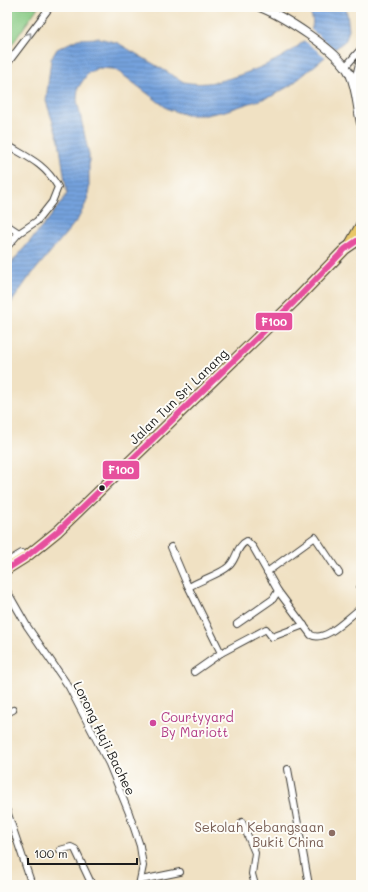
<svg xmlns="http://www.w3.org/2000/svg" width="368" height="892" font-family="Mali,sans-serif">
<defs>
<pattern id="water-rules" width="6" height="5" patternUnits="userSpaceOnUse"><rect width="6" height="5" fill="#74a2dd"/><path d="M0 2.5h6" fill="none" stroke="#5e83b2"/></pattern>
</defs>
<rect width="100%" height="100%" fill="#fdfcf7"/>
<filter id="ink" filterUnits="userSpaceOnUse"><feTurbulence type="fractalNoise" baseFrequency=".025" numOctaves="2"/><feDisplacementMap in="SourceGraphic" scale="8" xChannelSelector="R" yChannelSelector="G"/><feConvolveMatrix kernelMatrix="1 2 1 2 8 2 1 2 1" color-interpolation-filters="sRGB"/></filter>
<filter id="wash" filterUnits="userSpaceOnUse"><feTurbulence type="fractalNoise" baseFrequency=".012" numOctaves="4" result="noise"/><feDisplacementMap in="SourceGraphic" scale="16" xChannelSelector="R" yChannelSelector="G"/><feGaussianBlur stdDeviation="0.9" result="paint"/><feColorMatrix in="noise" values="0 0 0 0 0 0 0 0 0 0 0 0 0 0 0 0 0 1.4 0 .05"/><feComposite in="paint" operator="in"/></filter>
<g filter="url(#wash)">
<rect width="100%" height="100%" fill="#f0e1c3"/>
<!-- green -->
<polygon fill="#87ca83" stroke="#527350" points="7,7 38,7 11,46 7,44"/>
<!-- water -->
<path fill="url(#water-rules)" stroke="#485f7c" d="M305 7H346L349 29 346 40 291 85 272 96 225 111 206 115H186L168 109 119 72 113 69 98 68 88 73 78 88 77 100 89 155V189L87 201 78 219 27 280 7 309V268L48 220 67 194 59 141 46 101 51 59 57 49 78 39 99 38 118 43 184 82C194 84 204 84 214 82 239 78 341 43 305 7Z"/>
<!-- pier -->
<polygon fill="#f0e1c3" points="310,29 336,50 327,58 302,39"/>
</g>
<g filter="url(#ink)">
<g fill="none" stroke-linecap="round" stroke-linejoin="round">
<defs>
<g id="minor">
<polyline points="7,64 50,7"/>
<polyline points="345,67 361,49"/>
<polyline points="354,84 361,56"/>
<path d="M7 145C29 158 45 164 58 187L52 202 37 221 19 233 7 247"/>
<polyline points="7,225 19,233"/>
<polyline points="171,547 185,580 221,653"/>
<polyline points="267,572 315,537 339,573"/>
<path d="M189 587C200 580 221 574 229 566 237 559 236 546 247 541L253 547 278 591 273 599 237 624"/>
<polyline points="360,588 361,588"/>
<polyline points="7,591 27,626 69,687 109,764 129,813 140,846 143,866 139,885"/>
<path d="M278 591 311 635C326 643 349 616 361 608"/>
<polyline points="194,672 221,653 266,629 272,637 304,625"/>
<polyline points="7,713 13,710"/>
<polyline points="288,769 309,885"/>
<polyline points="7,811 32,885"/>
<polyline points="242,822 255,853 252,874 255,885"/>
<polyline points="60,850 71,847 75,849 92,885"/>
<polyline points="141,880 180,872"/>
</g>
<g id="tertiary">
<path d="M260 7C283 16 339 51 350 74 357 89 357 107 361 123"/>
<polyline points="7,563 22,554"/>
</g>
<g id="primary">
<polyline points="351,243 361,225"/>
<polyline points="7,569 26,557 58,531 294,302 345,249 361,238"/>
</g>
</defs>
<!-- minor casing -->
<use href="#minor" stroke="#3c3a35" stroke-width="8"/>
<!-- tertiary casing -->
<use href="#tertiary" stroke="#3c3a35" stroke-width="10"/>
<!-- primary casing -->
<use href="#primary" stroke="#3c3a35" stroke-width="12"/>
<!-- minor -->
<use href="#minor" stroke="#fff" stroke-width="6"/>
<!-- tertiary -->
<use href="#tertiary" stroke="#fff" stroke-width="8"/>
<!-- primary -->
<use href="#primary" stroke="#e9c769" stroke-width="10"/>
<defs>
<polyline id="bus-1" points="7,569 26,557 58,531 294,302 345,249 361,238"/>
</defs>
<!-- bus-1 casing -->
<use href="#bus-1" stroke="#fdfcf7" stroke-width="9"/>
<!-- bus-1 -->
<use href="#bus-1" stroke="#e6509d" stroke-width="6"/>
</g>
<!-- one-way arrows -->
<defs><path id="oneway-chevron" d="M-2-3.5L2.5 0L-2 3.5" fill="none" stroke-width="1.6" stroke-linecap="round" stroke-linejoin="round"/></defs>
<use stroke="#999" href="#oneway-chevron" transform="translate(29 35) rotate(-53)"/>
</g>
<!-- markers -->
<circle fill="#1c1c1c" stroke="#fdfcf7" stroke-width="1.5" cx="102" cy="488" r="3.5"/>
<circle fill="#d1479c" stroke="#fdfcf7" stroke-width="1.5" cx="153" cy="723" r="4"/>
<circle fill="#8d6e63" stroke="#fdfcf7" stroke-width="1.5" cx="332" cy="833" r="4"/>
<g text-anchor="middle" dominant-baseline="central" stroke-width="4" stroke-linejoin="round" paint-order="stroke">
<!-- street labels -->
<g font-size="13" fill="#1c1c1c" stroke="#fdfcf7">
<text transform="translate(178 396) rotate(-44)">Jalan Tun Sri Lanang</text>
<text transform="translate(105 738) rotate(64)">Lorong Haji Bachee</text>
</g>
<!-- hotel labels -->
<g font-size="13" fill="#b23c85" stroke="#fdfcf7" text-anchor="start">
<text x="161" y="716">Courtyyard<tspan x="161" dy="15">By Mariott</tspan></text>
</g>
<!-- education labels -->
<g font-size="13" fill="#785e54" stroke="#fdfcf7" text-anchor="end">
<text x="324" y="826">Sekolah Kebangsaan<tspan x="324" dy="15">Bukit China</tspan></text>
</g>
</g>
<g stroke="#fdfcf7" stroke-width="1.5">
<rect x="255" y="312" width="38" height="19" rx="4" fill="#e6509d"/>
<rect x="102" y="460" width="38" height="20" rx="4" fill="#e6509d"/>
</g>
<g font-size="11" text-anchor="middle" font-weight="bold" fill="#fff">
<text x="274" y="326">F100</text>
<text x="121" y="474">F100</text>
</g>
<!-- margin -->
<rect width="368" height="892" fill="none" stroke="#fdfcf7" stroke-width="24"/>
<!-- scale -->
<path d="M28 858v6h109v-6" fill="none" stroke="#1c1c1c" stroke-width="2"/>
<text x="34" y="858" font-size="12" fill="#1c1c1c" stroke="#fdfcf7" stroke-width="3" paint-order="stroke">100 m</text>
</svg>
